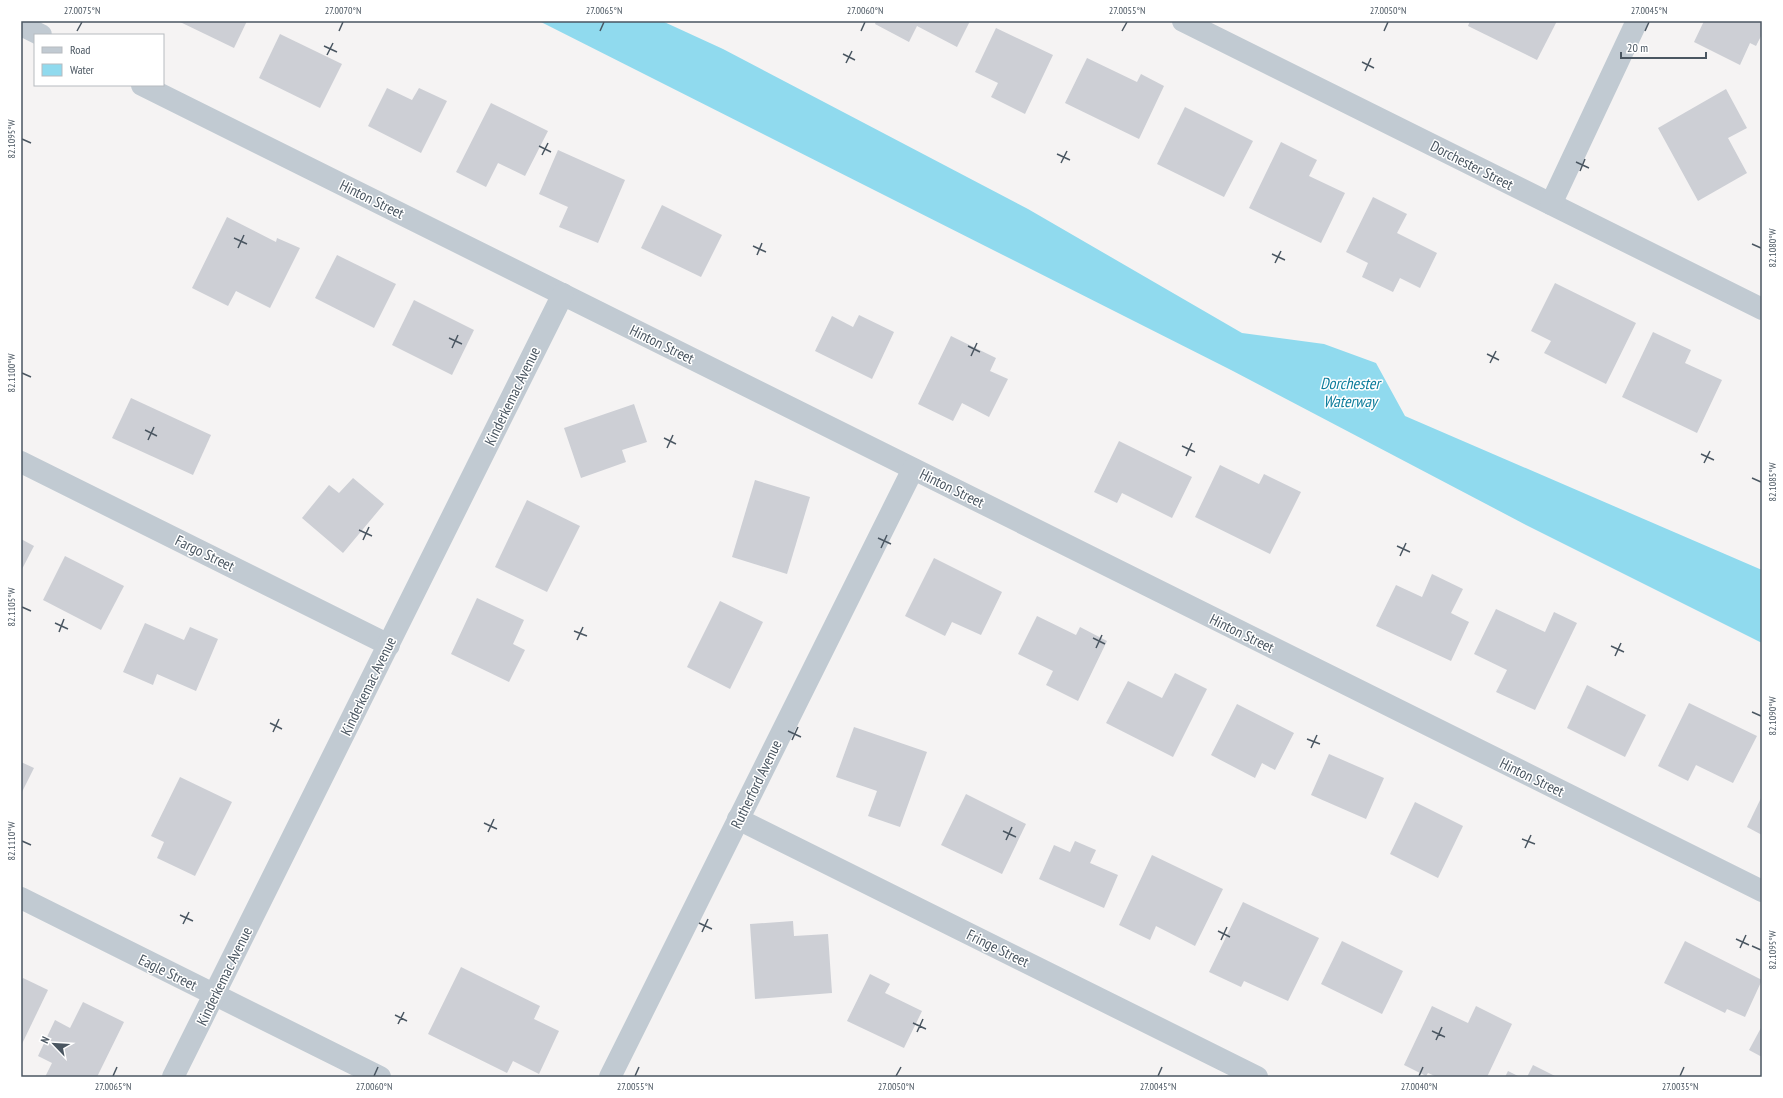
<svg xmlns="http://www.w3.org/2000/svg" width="1783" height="1098" font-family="'PT Sans Narrow',sans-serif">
<rect width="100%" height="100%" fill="#f5f3f3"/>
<!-- water -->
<polygon fill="#90daee" points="539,21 662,21 723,49 1028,209 1242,333 1324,344 1376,363 1405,416 1762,570 1762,643 1528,526 1231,370"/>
<!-- building -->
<g fill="#cdcfd5">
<polygon points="178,21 247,21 234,48"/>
<polygon points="876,21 970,21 957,47 917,26 909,42 875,24"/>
<polygon points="1470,21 1557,21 1537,60 1468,26"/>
<polygon points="1704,21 1762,21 1762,34 1756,46 1750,43 1740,65 1694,42"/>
<polygon points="996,28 1053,55 1025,114 991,97 998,83 975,72"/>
<polygon points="280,34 342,64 320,108 259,78"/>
<polygon points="1087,58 1137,82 1141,74 1164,86 1139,139 1065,103"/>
<polygon points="387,88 412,100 419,88 447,101 421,153 368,126"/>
<polygon points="1726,89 1747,128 1728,138 1747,173 1698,201 1658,128"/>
<polygon points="491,103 548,131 525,176 498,163 486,187 456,172"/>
<polygon points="1185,107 1253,141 1224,197 1157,164"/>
<polygon points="1281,142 1317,160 1309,176 1345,193 1321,243 1249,208"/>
<polygon points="558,150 625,180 598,243 559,227 568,207 539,194"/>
<polygon points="1373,197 1407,214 1397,233 1437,253 1420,288 1400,278 1393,292 1362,277 1368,263 1346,252"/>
<polygon points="662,205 722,235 701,277 641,248"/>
<polygon points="227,217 276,242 277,238 300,248 270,308 236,291 228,306 192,288"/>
<polygon points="337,255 396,284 374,328 315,298"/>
<polygon points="1555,283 1636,323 1606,384 1544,353 1551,341 1531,331"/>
<polygon points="414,300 474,330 452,375 392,345"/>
<polygon points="859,315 894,332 872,379 815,351 832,316 853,327"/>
<polygon points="1653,332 1691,350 1685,363 1722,380 1697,433 1622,397"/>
<polygon points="951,336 996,358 990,371 1008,379 989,417 962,403 953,421 918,404"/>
<polygon points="131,398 211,435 193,475 112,438"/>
<polygon points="634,404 647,442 622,450 626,462 581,478 564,428"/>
<polygon points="1119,441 1192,477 1172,518 1122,493 1117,503 1094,492"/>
<polygon points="1220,465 1259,484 1264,474 1301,492 1270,554 1195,517"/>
<polygon points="353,478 384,504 343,553 302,518 329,485 339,493"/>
<polygon points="755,480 810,497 787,574 732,557"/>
<polygon points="527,500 580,526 547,592 495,567"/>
<polygon points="21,539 34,546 21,571"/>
<polygon points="65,556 124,586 101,630 43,600"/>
<polygon points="934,558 1002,592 981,635 952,622 945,636 905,616"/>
<polygon points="1432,574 1463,589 1451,613 1469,622 1451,661 1376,626 1396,585 1422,597"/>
<polygon points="477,598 524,620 513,644 525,650 509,682 451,654"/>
<polygon points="720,601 763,622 730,689 687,667"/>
<polygon points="1496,609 1545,632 1554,612 1577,623 1535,710 1496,692 1507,670 1474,654"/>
<polygon points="1037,616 1076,635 1080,627 1107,641 1078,701 1046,685 1053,671 1018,654"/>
<polygon points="145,623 184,640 190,627 218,639 196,691 157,674 153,685 123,672"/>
<polygon points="1175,673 1207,689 1173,757 1106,723 1128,681 1162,698"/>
<polygon points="1587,685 1646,715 1625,757 1567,728"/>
<polygon points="1689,703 1757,736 1733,783 1696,765 1688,781 1658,766"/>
<polygon points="1237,704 1294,733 1275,770 1262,763 1255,778 1211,755"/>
<polygon points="854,727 927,752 900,827 868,816 877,791 836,777"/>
<polygon points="1329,754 1384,778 1366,819 1311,795"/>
<polygon points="21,762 34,768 21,794"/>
<polygon points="180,777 232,802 195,876 157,858 164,842 151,836"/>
<polygon points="966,794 1026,824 1002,874 941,845"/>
<polygon points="1762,796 1762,835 1747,827"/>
<polygon points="1415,802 1463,826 1438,878 1390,854"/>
<polygon points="1075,841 1096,850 1090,863 1118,875 1104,908 1039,879 1054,845 1070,852"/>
<polygon points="1152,855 1223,889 1195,946 1156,926 1150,940 1119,925"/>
<polygon points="1243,902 1319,938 1288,1001 1244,981 1241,987 1209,972"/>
<polygon points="793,921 794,936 828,934 832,993 755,999 750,924"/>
<polygon points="1342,941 1403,971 1382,1014 1321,984"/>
<polygon points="1685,941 1762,980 1745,1017 1727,1009 1725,1013 1664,983"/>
<polygon points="461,967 540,1006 534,1019 559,1031 539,1074 513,1061 507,1073 428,1034"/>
<polygon points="870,974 890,984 885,993 922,1011 904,1048 847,1021"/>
<polygon points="23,978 48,990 21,1046 21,981"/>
<polygon points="83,1002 124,1022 97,1077 45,1077 52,1063 38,1056 55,1020 70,1028"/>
<polygon points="1432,1006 1468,1023 1476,1006 1512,1024 1487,1077 1437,1077 1428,1073 1426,1076 1404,1065"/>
<polygon points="1762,1026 1762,1057 1749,1050"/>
<polygon points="1533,1065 1557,1077 1527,1077"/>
<polygon points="1508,1071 1520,1077 1505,1077"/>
</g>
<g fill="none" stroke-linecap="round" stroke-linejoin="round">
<!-- street -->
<g stroke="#c1cad2" stroke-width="22">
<polyline points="1183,21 1762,309"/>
<polyline points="21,25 41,35"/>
<polyline points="142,85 1762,891"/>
<polyline points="1551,204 1637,21"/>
<polyline points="21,462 389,645"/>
<polyline points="738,819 1257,1077"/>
<polyline points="21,898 380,1077"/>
<polyline points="173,1077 563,294"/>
<polyline points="610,1077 913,469"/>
</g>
</g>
<!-- ticks -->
<path fill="none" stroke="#4a5661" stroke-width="1.5" d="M77 31 82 22M339 31 343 22M600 31 604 22M861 31 865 22M1122 31 1127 22M1384 31 1388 22M1645 31 1649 22M324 46 337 52M843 54 855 60M327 55 333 43M1362 62 1374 68M846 63 852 51M1365 71 1371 58M22 139 31 143M539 146 551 152M1057 154 1070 160M542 155 548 143M1576 162 1589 168M1061 163 1067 151M1580 171 1585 159M234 238 247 244M1752 244 1761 248M753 246 766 252M238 248 244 235M1272 254 1285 260M757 255 762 243M1275 263 1281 251M449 338 462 344M968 346 980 352M452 348 458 335M1487 354 1499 360M971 356 977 343M1490 363 1496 351M22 373 31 377M145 430 157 436M664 438 676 444M148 440 154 427M1182 446 1195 452M667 448 673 435M1701 454 1714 460M1186 456 1192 443M1704 463 1710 451M1752 478 1761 482M359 530 372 536M878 538 891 544M363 540 369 527M1397 546 1410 552M881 548 887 535M1400 556 1406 543M22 607 31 611M55 623 68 629M574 631 587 636M59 632 64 619M1093 638 1105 644M577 640 583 627M1611 646 1624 652M1096 648 1102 635M1615 656 1621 643M1752 712 1761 716M270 723 282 729M788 731 801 737M273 732 279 719M1307 739 1320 744M792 740 798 727M1311 748 1317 735M484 823 497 829M1003 831 1016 837M488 832 494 819M1522 839 1535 844M1006 840 1012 827M22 841 31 845M1525 848 1531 835M180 915 193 921M699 923 712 929M183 924 189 912M1218 931 1230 937M702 932 708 919M1736 939 1749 945M1221 940 1227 927M1752 946 1761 950M1740 948 1746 935M395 1015 407 1021M913 1023 926 1029M398 1024 404 1012M1432 1031 1445 1037M917 1032 923 1019M1436 1040 1442 1027M113 1076 117 1067M374 1076 378 1067M635 1076 639 1067M896 1076 901 1067M1158 1076 1162 1067M1419 1076 1423 1067M1680 1076 1684 1067"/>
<g text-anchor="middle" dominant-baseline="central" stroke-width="3" stroke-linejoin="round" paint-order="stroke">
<!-- street labels -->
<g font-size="15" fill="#4a5661" stroke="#fff">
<text transform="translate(1472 165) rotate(27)">Dorchester Street</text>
<text transform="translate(372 199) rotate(26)">Hinton Street</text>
<text transform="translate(662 344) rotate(26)">Hinton Street</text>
<text transform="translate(512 396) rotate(-64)">Kinderkemac Avenue</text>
<text transform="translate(952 488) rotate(26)">Hinton Street</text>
<text transform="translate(205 553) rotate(26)">Fargo Street</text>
<text transform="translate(1242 633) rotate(26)">Hinton Street</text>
<text transform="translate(368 686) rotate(-64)">Kinderkemac Avenue</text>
<text transform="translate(1532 777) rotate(26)">Hinton Street</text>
<text transform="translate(756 784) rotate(-64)">Rutherford Avenue</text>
<text transform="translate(998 948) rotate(26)">Fringe Street</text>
<text transform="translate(168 972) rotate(26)">Eagle Street</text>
<text transform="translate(224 976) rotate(-64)">Kinderkemac Avenue</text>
</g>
<!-- water labels -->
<g font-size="16" font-style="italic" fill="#0c7c9b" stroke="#fff">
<text x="1350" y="383">Dorchester<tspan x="1350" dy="18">Waterway</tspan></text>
</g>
</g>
<!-- border -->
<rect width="1783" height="1098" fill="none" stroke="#ffffff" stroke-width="44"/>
<!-- legend -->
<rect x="34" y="34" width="130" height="52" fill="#ffffff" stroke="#b7bbc0"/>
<rect x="42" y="47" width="20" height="6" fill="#c1cad2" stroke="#b7bbc0"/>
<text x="70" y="54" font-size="12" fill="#4a5661">Road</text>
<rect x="42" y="64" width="20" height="12" fill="#90daee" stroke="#b7bbc0"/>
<text x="70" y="74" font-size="12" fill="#4a5661">Water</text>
<!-- north arrow -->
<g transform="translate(54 1044) rotate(295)" stroke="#ffffff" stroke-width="3" paint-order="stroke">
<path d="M0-3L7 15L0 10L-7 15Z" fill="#4a5661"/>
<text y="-6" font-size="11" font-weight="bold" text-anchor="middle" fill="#4a5661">N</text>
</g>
<!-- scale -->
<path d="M1621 52v6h85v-6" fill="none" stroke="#4a5661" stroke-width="2"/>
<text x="1627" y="52" font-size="12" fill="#4a5661" stroke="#ffffff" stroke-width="3" paint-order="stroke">20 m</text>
<rect x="22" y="22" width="1739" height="1054" fill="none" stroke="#4a5661" stroke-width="1.5"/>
<g font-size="10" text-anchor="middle" fill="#4a5661">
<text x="82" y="14">27.0075°N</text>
<text x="343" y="14">27.0070°N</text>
<text x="604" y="14">27.0065°N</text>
<text x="865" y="14">27.0060°N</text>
<text x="1127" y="14">27.0055°N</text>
<text x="1388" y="14">27.0050°N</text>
<text x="1649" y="14">27.0045°N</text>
<text transform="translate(11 139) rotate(-90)" y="4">82.1095°W</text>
<text transform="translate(1772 248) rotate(-90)" y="4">82.1080°W</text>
<text transform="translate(11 373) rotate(-90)" y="4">82.1100°W</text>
<text transform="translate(1772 482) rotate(-90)" y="4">82.1085°W</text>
<text transform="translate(11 607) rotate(-90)" y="4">82.1105°W</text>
<text transform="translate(1772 716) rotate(-90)" y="4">82.1090°W</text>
<text transform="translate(11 841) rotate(-90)" y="4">82.1110°W</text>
<text transform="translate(1772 950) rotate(-90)" y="4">82.1095°W</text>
<text x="113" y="1090">27.0065°N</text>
<text x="374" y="1090">27.0060°N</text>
<text x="635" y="1090">27.0055°N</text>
<text x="896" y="1090">27.0050°N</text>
<text x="1158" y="1090">27.0045°N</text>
<text x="1419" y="1090">27.0040°N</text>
<text x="1680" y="1090">27.0035°N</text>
</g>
</svg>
